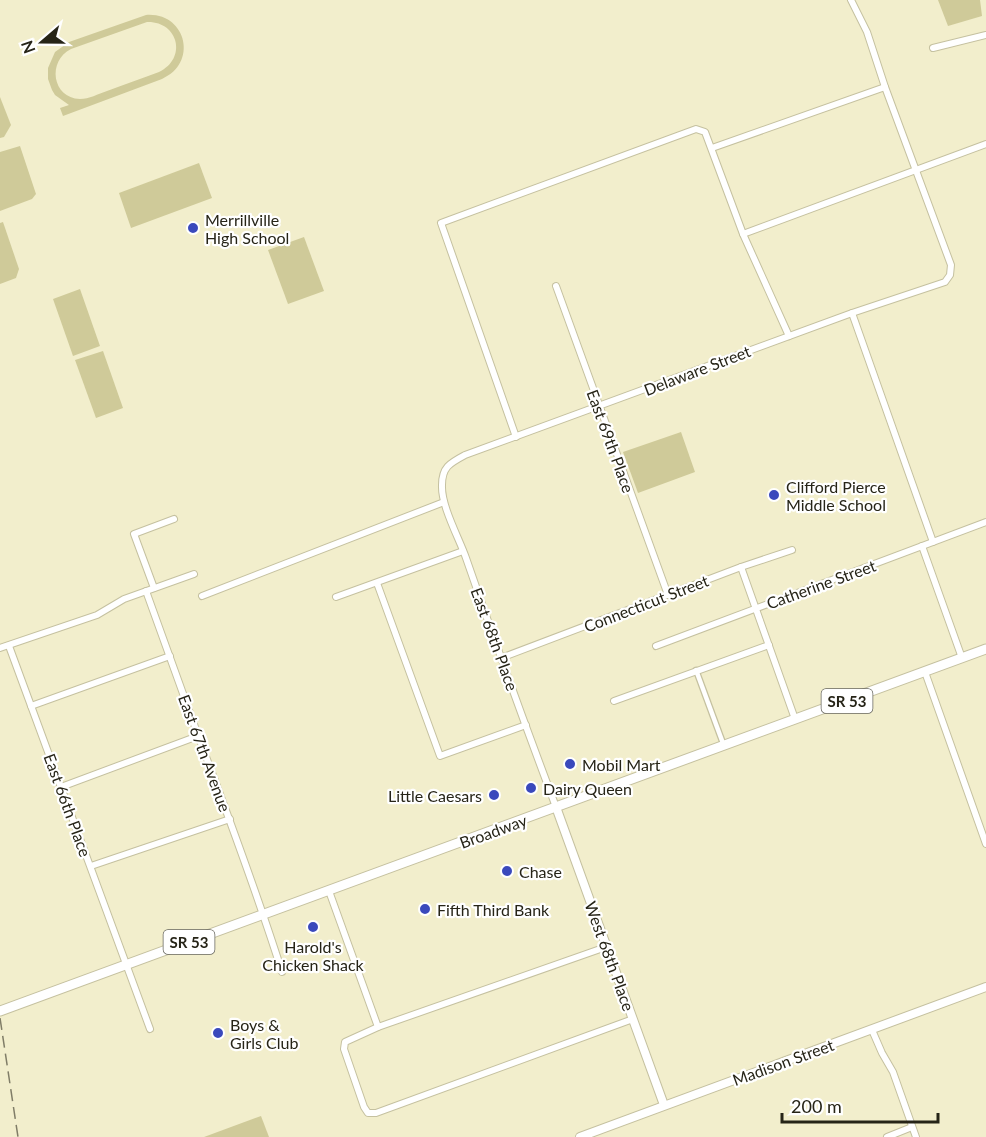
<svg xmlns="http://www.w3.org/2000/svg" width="986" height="1137" font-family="Lato,sans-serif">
<rect width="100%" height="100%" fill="#f2eecc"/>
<!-- green -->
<g fill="#cfca99" fill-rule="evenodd">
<polygon points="938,0 980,0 982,16 948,26"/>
<path d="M146 15C186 12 199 63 162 79L63 116 60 108 69 105 55 95 52 90 48 79V68L55 52 69 42ZM147 22C178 21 188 58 159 72 142 78 124 85 107 91 98 94 89 99 80 99 52 98 47 61 71 49Z"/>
<polygon points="0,97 11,125 4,137 0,138"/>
<polygon points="20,146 36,194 32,199 0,211 0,152"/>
<polygon points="199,163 212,198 131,228 119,193"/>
<polygon points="3,222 19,269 16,278 0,284 0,223"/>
<polygon points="304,237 324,291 288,304 268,250"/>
<polygon points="80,289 100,346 73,356 53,299"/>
<polygon points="103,351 123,408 96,418 75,360"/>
<polygon points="681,432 695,472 638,493 623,452"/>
<polygon points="261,1116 269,1137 204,1137"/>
</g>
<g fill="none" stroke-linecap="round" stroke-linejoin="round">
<defs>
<polyline id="pedestrian" points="696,670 724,746"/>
<g id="minor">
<polyline points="933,48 986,35"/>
<polyline points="712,148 885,87"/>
<polyline points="743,234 986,144"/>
<polyline points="556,286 668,595"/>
<polyline points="852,313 933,542"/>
<polyline points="516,437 441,223 696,129 705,132 743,234 789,336"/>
<polyline points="922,546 962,658"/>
<polyline points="741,567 795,719"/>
<polyline points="377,583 440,756 526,725"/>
<polyline points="154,588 134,534 174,519"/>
<path d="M146 591C164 640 181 689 199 738 228 815 257 893 282 972"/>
<polyline points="202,596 444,502"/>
<polyline points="336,597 463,551"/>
<polyline points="9,646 150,1029"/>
<polyline points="656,646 986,522"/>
<polyline points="0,648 97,615 124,599 194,574"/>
<polyline points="501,658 741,567 792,550"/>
<polyline points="925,672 986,844"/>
<polyline points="614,701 769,645"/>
<polyline points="31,706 170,656"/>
<polyline points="61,787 198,736"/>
<path d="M556 807C525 725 495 642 466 558 459 538 441 506 442 485 442 467 450 463 465 455L852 313 945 282 950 275 951 265 885 87 867 32 851 0"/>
<polyline points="91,866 230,819"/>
<polyline points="329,891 378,1027"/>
<polyline points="606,947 378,1027 345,1042 344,1049 364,1107 368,1113 376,1113 633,1019"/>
<polyline points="872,1030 882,1053 893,1072 916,1137"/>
<polyline points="887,1137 912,1127"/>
</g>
<g id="tertiary">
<polyline points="556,807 664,1105"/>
<path d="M580 1137C715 1086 851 1038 986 987"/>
</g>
<polyline id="primary" points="0,1011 986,649"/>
</defs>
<!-- pedestrian casing -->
<use href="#pedestrian" stroke="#c5c1a0" stroke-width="7"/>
<!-- minor casing -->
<use href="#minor" stroke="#c5c1a0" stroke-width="8"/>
<!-- tertiary casing -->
<use href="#tertiary" stroke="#c5c1a0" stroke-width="10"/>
<!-- primary casing -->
<use href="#primary" stroke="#c5c1a0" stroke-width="11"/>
<!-- pedestrian -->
<use href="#pedestrian" stroke="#fff" stroke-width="4.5"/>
<!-- minor -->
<use href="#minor" stroke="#fff" stroke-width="6"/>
<!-- tertiary -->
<use href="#tertiary" stroke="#fff" stroke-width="8"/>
<!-- primary -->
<use href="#primary" stroke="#fff" stroke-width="9"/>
<!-- rail -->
<polyline stroke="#807d67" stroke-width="1.5" stroke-dasharray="12 6" stroke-linecap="butt" points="0,1018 18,1137"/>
</g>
<!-- markers -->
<g fill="#3a49bc" stroke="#fff" stroke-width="2">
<circle cx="193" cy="228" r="6"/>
<circle cx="774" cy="495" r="6"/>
<circle cx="570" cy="764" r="6"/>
<circle cx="531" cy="788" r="6"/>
<circle cx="494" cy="795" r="6"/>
<circle cx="507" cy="871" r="6"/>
<circle cx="425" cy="909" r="6"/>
<circle cx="313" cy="927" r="6"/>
<circle cx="218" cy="1033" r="6"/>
</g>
<g text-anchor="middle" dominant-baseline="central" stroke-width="4.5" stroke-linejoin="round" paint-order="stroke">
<!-- shield labels -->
<g fill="#fff" stroke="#67665d" stroke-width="1.5">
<rect x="821.5" y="689" width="51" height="24" rx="4.5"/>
<rect x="163.5" y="930" width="51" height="24" rx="4.5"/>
</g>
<g font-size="15" font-weight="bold" fill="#262417">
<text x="847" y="701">SR 53</text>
<text x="189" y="942">SR 53</text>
</g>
<!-- poi labels -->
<g font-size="16" fill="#262417" stroke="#fff" text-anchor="start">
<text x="205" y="219">Merrillville<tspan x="205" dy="18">High School</tspan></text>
<text x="786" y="486">Clifford Pierce<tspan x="786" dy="18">Middle School</tspan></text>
<text x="582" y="764">Mobil Mart</text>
<text x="543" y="788">Dairy Queen</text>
<text x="482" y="795" text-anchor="end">Little Caesars</text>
<text x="519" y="871">Chase</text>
<text x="437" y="909">Fifth Third Bank</text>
<text x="313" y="946" text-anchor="middle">Harold's<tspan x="313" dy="18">Chicken Shack</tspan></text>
<text x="230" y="1024">Boys &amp;<tspan x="230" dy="18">Girls Club</tspan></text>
</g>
<!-- street labels -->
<g font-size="16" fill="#262417" stroke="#fff">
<text transform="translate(697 370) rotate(-21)">Delaware Street</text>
<text transform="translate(611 441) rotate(70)">East 69th Place</text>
<text transform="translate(821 584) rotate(-20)">Catherine Street</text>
<text transform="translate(646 603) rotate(-21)">Connecticut Street</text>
<text transform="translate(495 639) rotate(70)">East 68th Place</text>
<text transform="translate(205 753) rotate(70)">East 67th Avenue</text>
<text transform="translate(68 805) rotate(70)">East 66th Place</text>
<text transform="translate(493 831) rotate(-20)">Broadway</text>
<text transform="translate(610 956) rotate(70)">West 68th Place</text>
<text transform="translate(783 1062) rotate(-20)">Madison Street</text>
</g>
</g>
<!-- north arrow -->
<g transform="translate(42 42) rotate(250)" stroke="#ffffff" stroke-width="4.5" paint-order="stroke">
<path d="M0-4.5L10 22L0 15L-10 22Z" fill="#262417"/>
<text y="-9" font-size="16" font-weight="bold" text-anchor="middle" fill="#262417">N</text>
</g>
<!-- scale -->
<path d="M782 1113v9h156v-9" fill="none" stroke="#262417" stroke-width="3"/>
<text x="791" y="1113" font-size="18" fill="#262417" stroke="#ffffff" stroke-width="4.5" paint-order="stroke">200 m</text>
</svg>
